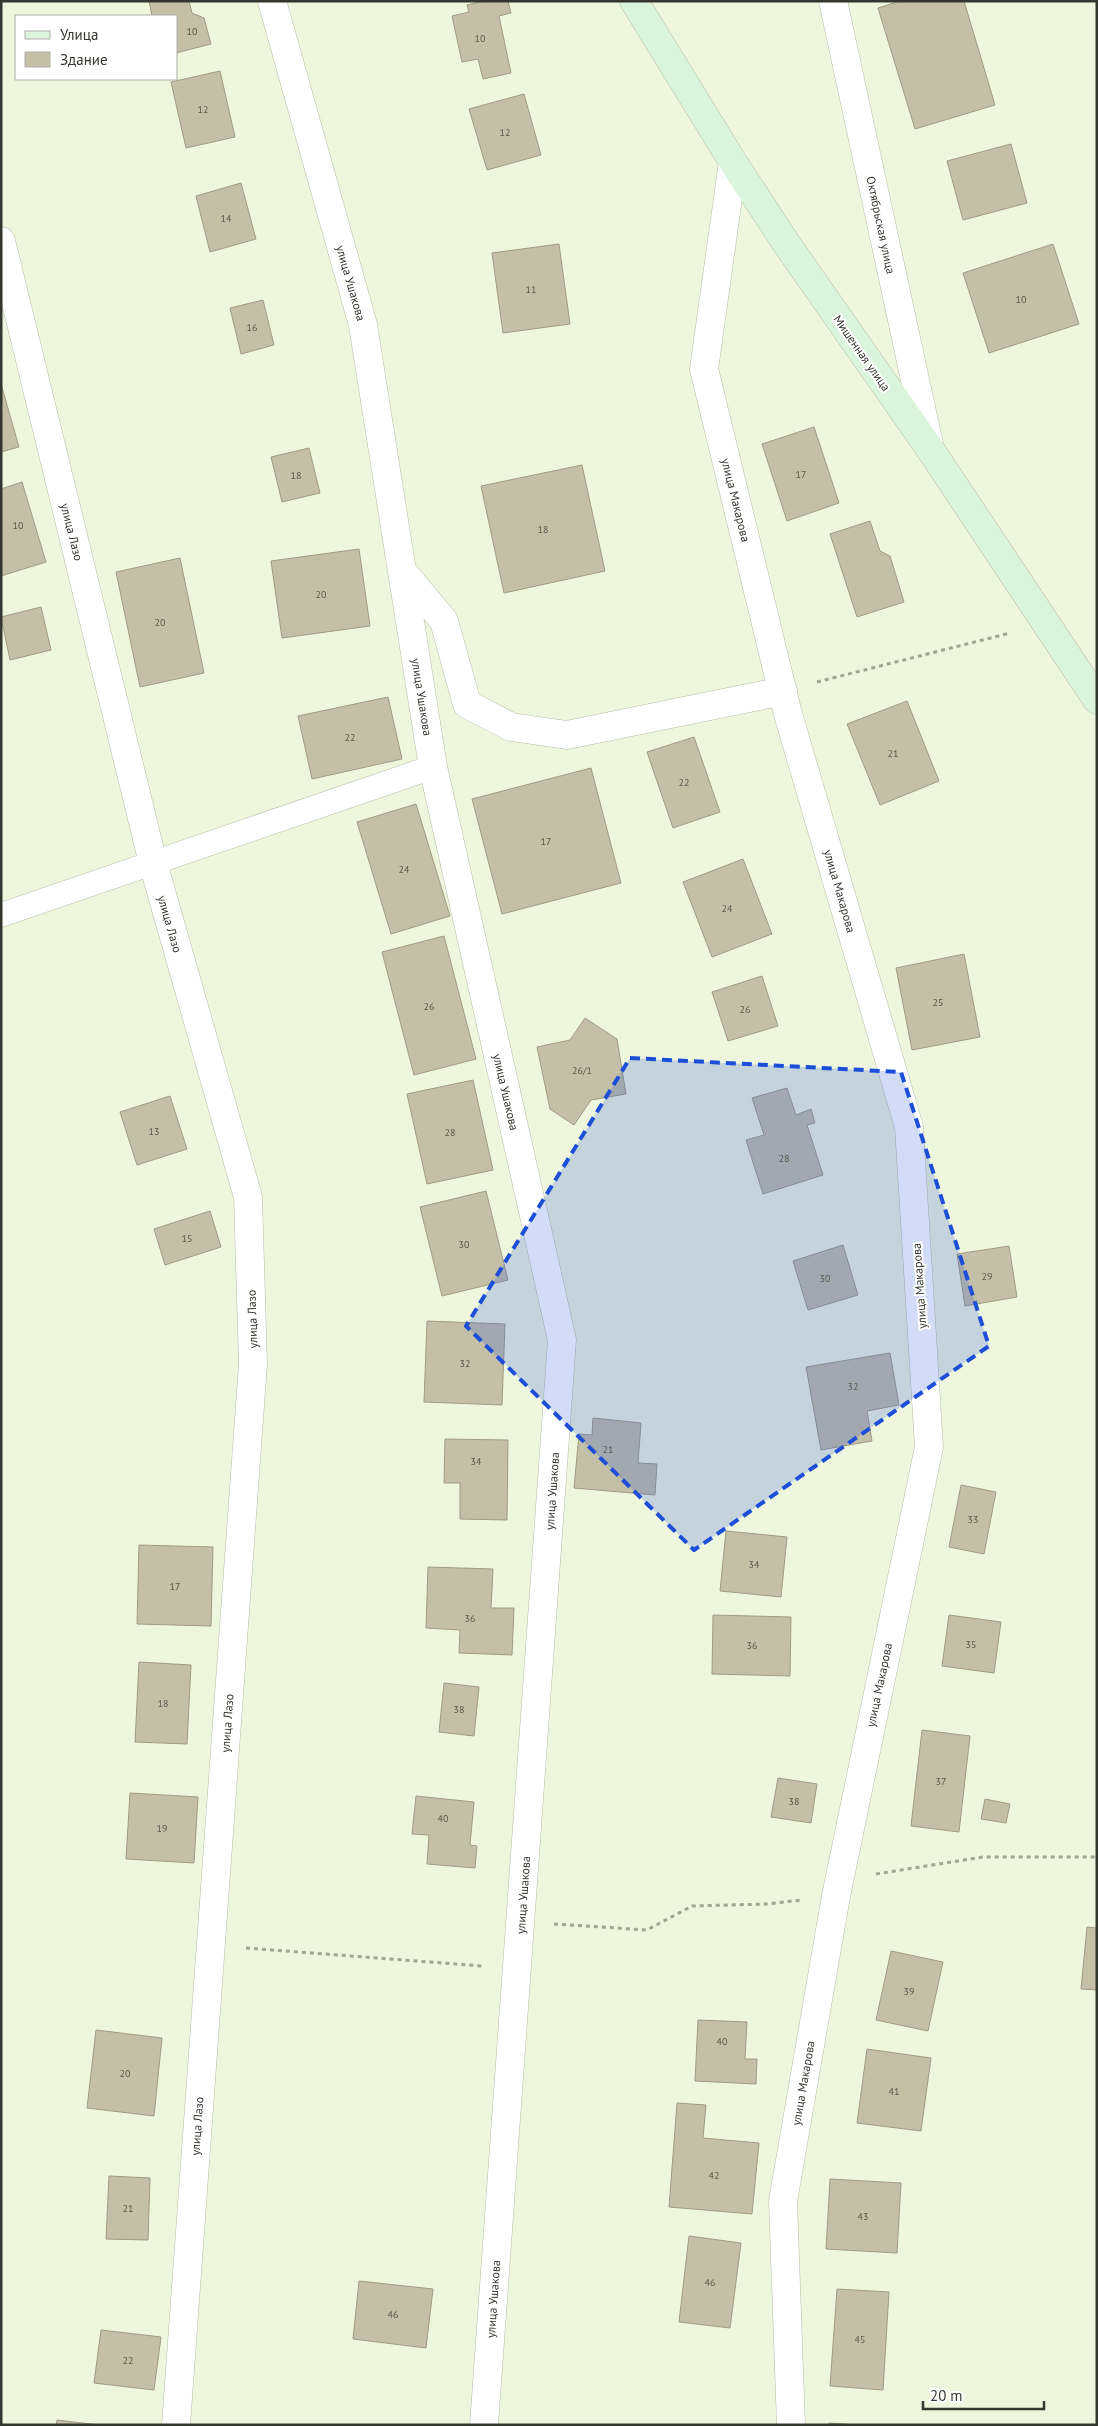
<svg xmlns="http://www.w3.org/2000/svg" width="1098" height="2426" font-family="'PT Sans',sans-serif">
<rect width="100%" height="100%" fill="#eff6de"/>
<!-- building -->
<g fill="#c4bfa7" stroke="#a09b84">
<polygon points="149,1 189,1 192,13 204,18 211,44 176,53 176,16 152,16"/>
<polygon points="483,1 508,1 511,13 499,16 511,73 483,79 478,59 462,62 452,16 469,12 467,5"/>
<polygon points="900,1 964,1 995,105 915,129 878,8"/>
<polygon points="220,71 235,137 186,148 171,82"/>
<polygon points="524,94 541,155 487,170 469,109"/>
<polygon points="1011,144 1027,203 963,220 947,161"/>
<polygon points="241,183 256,239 210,252 196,196"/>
<polygon points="559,244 570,324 503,333 492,253"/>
<polygon points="1053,244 1079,324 989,353 963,273"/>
<polygon points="263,300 274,345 241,354 230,308"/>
<polygon points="1,384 19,447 1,452"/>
<polygon points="814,427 839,503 787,521 762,444"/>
<polygon points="309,448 320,493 282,502 271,457"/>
<polygon points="582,465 605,571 504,593 481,486"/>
<polygon points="22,482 46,562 1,576 1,489"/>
<polygon points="870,521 880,551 890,556 904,602 857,617 830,534"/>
<polygon points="359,549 370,626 282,638 271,561"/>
<polygon points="180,558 204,673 140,687 116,572"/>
<polygon points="41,607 51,650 10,660 1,617"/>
<polygon points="388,697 402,759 312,779 298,716"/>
<polygon points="907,701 939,781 880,805 847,724"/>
<polygon points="694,737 720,812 673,828 647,752"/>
<polygon points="591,768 621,883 502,914 472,799"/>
<polygon points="416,804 450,916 391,934 357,822"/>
<polygon points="743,859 772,934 712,957 683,882"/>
<polygon points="444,936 476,1059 414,1075 382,952"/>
<polygon points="964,954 980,1037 912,1050 896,968"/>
<polygon points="762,976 778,1026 728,1041 712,992"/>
<polygon points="585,1018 617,1039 626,1094 591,1100 574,1125 550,1109 537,1047 570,1040"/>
<polygon points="473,1080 493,1170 427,1184 407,1094"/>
<polygon points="787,1088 796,1115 811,1109 815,1123 807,1125 823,1175 763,1194 746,1140 764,1135 752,1098"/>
<polygon points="170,1096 187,1149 137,1165 120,1112"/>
<polygon points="486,1191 508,1280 442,1296 420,1207"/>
<polygon points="210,1211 221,1247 165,1265 154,1229"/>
<polygon points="843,1245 858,1295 808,1310 793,1261"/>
<polygon points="1009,1246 1017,1297 965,1306 957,1254"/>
<polygon points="427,1321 505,1324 502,1405 424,1402"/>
<polygon points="890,1353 899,1405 867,1411 872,1441 821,1450 806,1367"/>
<polygon points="593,1418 641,1423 638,1463 657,1464 655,1495 574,1488 579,1434 592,1435"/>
<polygon points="445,1439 508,1440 507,1520 460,1519 460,1483 444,1483"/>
<polygon points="961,1485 996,1492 984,1554 949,1547"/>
<polygon points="726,1531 787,1537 781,1597 720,1591"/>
<polygon points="139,1545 213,1547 211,1626 137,1624"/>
<polygon points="428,1567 493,1569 491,1608 514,1608 512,1655 459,1653 460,1630 426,1628"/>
<polygon points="713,1615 791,1617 790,1676 712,1674"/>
<polygon points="949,1615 1001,1622 994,1673 942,1666"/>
<polygon points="139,1662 191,1665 187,1744 135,1742"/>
<polygon points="444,1683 479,1687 474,1736 439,1732"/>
<polygon points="922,1730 970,1736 959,1832 911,1826"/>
<polygon points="778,1778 817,1784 811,1823 771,1817"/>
<polygon points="130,1793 198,1797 194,1863 126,1859"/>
<polygon points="416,1796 474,1802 470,1845 477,1846 475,1868 427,1864 429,1835 412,1834"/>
<polygon points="985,1799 1010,1804 1006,1823 981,1819"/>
<polygon points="1087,1927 1097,1928 1097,1990 1081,1989"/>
<polygon points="891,1951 943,1962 928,2031 876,2020"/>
<polygon points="698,2020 747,2022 745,2059 757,2059 756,2084 695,2081"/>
<polygon points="96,2030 162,2038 154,2116 87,2108"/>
<polygon points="867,2049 931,2058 921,2131 857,2123"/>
<polygon points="677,2103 706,2105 703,2138 759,2143 752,2214 669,2207"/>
<polygon points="109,2176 150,2178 148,2240 106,2239"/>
<polygon points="830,2179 901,2183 897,2253 826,2249"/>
<polygon points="689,2236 741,2243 730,2328 679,2322"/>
<polygon points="359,2281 433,2289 426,2348 353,2339"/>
<polygon points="837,2289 889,2292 883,2390 830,2386"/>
<polygon points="101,2330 161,2337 154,2390 94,2383"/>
<polygon points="57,2420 99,2425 56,2425"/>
<polygon points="829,2423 858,2425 829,2425"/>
</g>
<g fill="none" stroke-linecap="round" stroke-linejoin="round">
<defs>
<polyline id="lane" points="1,915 433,767"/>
<g id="street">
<polyline points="272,1 363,325 433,767 562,1340 484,2425"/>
<polyline points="833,1 930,449"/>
<polyline points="733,162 704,369 788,714 909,1127 929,1447 836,1896 783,2201 791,2425"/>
<polyline points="1,241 153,863 248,1197 253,1364 176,2425"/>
<polyline points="403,572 444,621 467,704 511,727 567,735 783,691"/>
</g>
<polyline id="secondary" points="634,1 733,162 786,243 930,449 1097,700"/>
</defs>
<!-- lane casing -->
<use href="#lane" stroke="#b7bea7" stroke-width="25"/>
<!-- street casing -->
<use href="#street" stroke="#b7bea7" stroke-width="29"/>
<!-- secondary casing -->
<use href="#secondary" stroke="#b7bea7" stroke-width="29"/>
<!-- path -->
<g stroke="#9fa493" stroke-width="3" stroke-dasharray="4 4" stroke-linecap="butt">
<polyline points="817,682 1010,633"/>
<polyline points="876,1874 983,1857 1097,1857"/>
<polyline points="554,1924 647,1930 692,1906 767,1904 801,1900"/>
<polyline points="246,1948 482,1966"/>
</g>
<!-- lane -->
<use href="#lane" stroke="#fff" stroke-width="24"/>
<!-- street -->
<use href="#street" stroke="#fff" stroke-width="28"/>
<!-- secondary -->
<use href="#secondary" stroke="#dbf5dd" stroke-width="28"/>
</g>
<!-- marked area -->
<path fill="#1d4ed8" fill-opacity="0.2" stroke="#1d4ed8" stroke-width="4" stroke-dasharray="10 6" stroke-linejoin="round" d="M630 1058 901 1072 989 1346 694 1550 466 1326Z"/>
<g text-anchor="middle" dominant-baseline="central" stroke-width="4" stroke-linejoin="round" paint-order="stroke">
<!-- number labels -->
<g font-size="10" fill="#58594c">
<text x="192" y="31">10</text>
<text x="480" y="38">10</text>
<text x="203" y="109">12</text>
<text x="505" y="132">12</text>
<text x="226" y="218">14</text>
<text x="531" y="289">11</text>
<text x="1021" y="299">10</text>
<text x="252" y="327">16</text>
<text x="801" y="474">17</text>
<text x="296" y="475">18</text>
<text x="18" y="525">10</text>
<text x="543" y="529">18</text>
<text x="321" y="594">20</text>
<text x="160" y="622">20</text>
<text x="350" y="737">22</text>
<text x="893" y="753">21</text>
<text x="684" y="782">22</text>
<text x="546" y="841">17</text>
<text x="404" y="869">24</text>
<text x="727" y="908">24</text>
<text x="938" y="1002">25</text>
<text x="429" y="1006">26</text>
<text x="745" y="1009">26</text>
<text x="582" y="1070">26/1</text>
<text x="154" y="1131">13</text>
<text x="450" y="1132">28</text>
<text x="784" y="1158">28</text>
<text x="187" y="1238">15</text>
<text x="464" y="1244">30</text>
<text x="987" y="1276">29</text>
<text x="825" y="1278">30</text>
<text x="465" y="1363">32</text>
<text x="853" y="1386">32</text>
<text x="608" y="1449">21</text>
<text x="476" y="1461">34</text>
<text x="973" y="1519">33</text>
<text x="754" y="1564">34</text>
<text x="175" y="1586">17</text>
<text x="470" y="1618">36</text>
<text x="971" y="1644">35</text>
<text x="752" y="1645">36</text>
<text x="163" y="1703">18</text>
<text x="459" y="1709">38</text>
<text x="941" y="1781">37</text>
<text x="794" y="1801">38</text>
<text x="443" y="1818">40</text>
<text x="162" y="1828">19</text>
<text x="909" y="1991">39</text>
<text x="722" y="2041">40</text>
<text x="125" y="2073">20</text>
<text x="894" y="2091">41</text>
<text x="714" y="2175">42</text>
<text x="128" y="2208">21</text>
<text x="863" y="2216">43</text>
<text x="710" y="2282">46</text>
<text x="393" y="2314">46</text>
<text x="860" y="2339">45</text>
<text x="128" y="2360">22</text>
</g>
<!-- street labels -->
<g font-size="12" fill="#34372e" stroke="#fff">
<text transform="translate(881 225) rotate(78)">Октябрьская улица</text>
<text transform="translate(351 283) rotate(74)">улица Ушакова</text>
<text transform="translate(862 353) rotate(55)">Мишенная улица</text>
<text transform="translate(736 500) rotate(76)">улица Макарова</text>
<text transform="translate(72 532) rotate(76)">улица Лазо</text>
<text transform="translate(422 697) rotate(81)">улица Ушакова</text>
<text transform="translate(840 891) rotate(74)">улица Макарова</text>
<text transform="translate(170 924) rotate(74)">улица Лазо</text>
<text transform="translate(506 1092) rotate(77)">улица Ушакова</text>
<text transform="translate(919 1286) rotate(-94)">улица Макарова</text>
<text transform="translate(252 1319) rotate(-92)">улица Лазо</text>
<text transform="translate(552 1491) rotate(-86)">улица Ушакова</text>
<text transform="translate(879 1685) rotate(-78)">улица Макарова</text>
<text transform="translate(227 1723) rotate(-86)">улица Лазо</text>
<text transform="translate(523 1895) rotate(-86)">улица Ушакова</text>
<text transform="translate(803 2083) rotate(-80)">улица Макарова</text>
<text transform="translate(197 2126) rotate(-86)">улица Лазо</text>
<text transform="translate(493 2299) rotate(-86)">улица Ушакова</text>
</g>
</g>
<!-- border -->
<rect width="1098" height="2426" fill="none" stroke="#34372e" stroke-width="5"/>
<!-- legend -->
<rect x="15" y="15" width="162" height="65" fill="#ffffff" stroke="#aeafab"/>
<rect x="25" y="31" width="25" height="8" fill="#dbf5dd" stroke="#aeafab"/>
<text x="60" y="40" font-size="15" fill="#34372e">Улица</text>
<rect x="25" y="52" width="25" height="15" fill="#c4bfa7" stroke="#aeafab"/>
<text x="60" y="65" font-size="15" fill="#34372e">Здание</text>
<!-- scale -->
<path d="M923 2401v8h121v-8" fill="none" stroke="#34372e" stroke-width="2.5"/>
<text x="930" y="2401" font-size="15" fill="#34372e" stroke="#ffffff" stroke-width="4" paint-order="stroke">20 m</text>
</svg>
